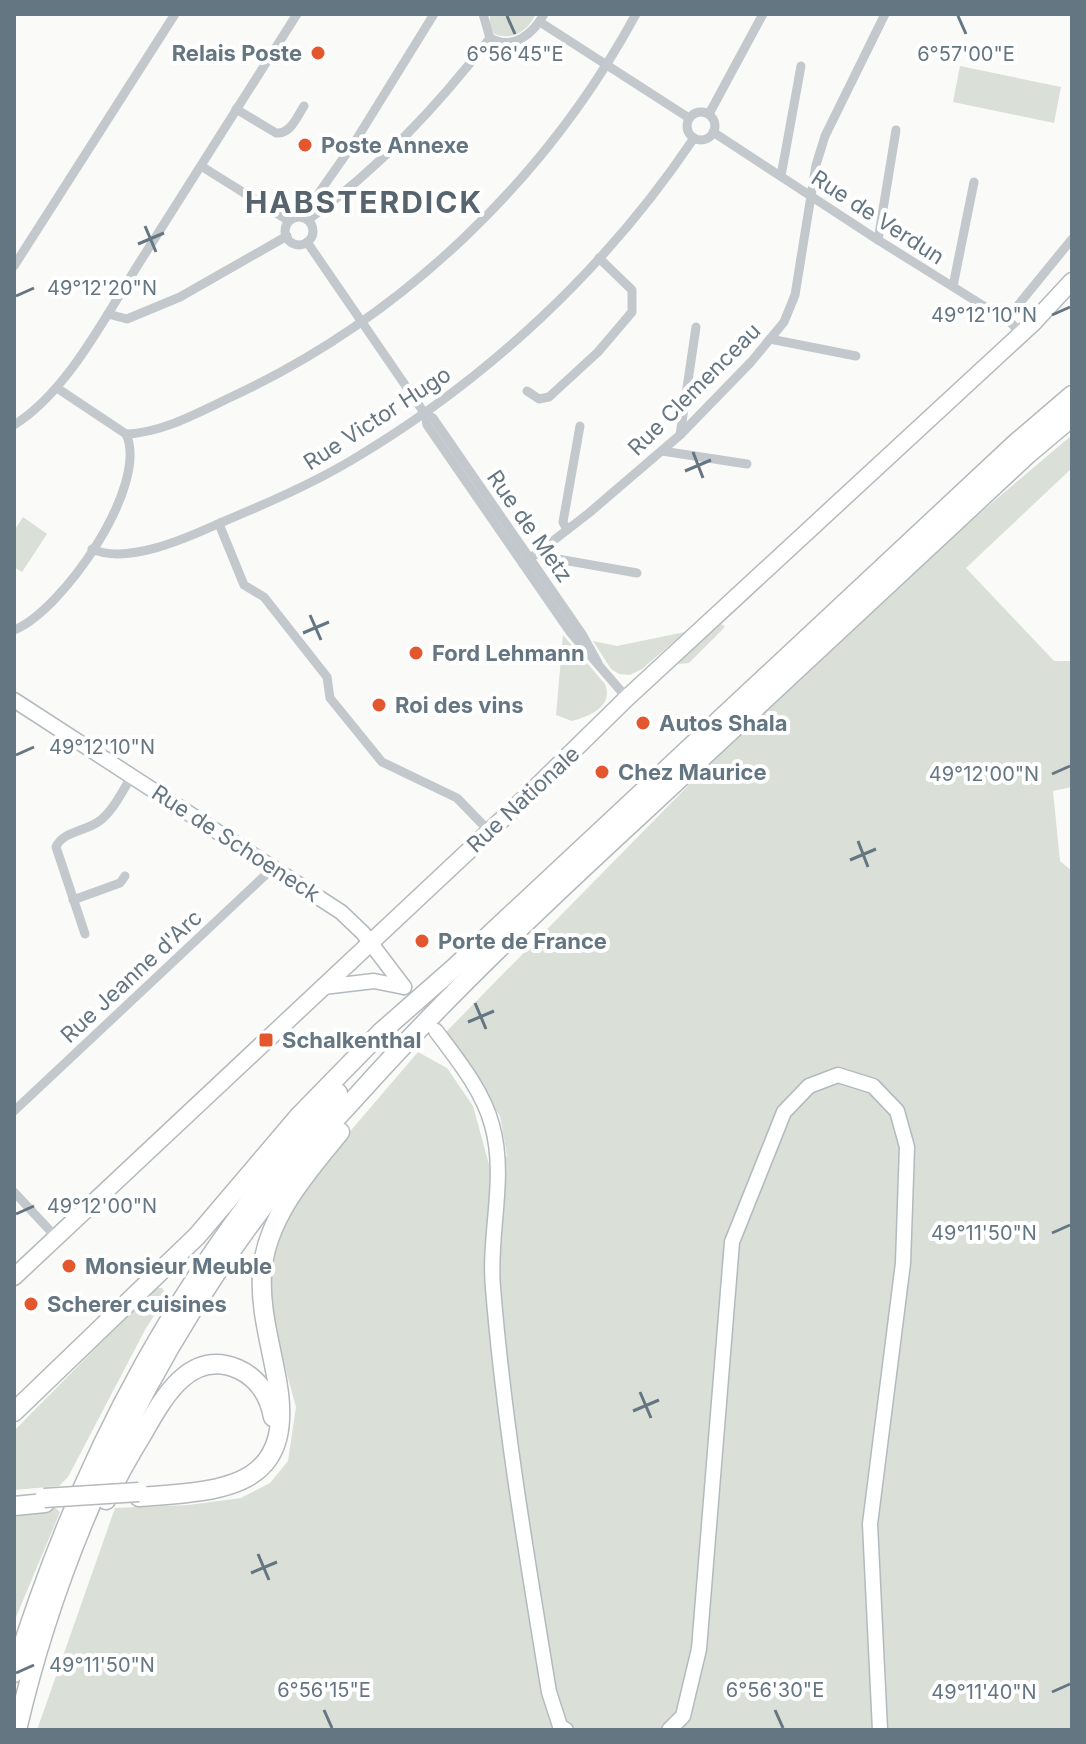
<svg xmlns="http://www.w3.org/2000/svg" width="1086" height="1744" font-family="Inter,sans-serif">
<rect width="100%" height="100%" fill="#fafaf8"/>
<!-- green -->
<g fill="#dadfd7">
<path d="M490 14H536C527 31 514 41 494 34L490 24Z"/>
<polygon points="960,66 1061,87 1054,123 953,102"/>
<polygon points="1072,435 1072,468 966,568 1054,661 1072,661 1072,787 1053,791 1060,861 1072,871 1072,1730 37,1730 115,1508 188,1505 241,1498 270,1483 288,1461 296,1407 264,1291 276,1234 305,1184 418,1052 447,1068 473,1106 490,1168 507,1156 500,1116 445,1033 791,681 921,563"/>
<polygon points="23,517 47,534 22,572 14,567 14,531"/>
<polygon points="718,623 725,626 722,630 689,663 679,664 678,662"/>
<polygon points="685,632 642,669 630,675 619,674 611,669 593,641 617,646"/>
<path d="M563 635 605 684C614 706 590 716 572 721L556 715Z"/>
<polygon points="155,1288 162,1288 167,1296 146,1328 68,1477 59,1486 14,1490 14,1431"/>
<polygon points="55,1507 60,1512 14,1622 14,1511"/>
</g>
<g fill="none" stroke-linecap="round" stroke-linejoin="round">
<defs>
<g id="secondary">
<polyline points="14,700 341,912 363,933 404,987"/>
<polyline points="323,987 374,981 404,987"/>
<path d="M436 1031C457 1059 483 1091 492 1125 507 1178 488 1234 493 1288 504 1423 527 1558 549 1692L560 1726 566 1730"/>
<polyline points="669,1730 683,1716 699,1649 732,1242 784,1112 809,1086 838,1075 873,1086 897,1111 907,1147 903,1263 870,1524 880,1730"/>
</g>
<polyline id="primary" points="14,1277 527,796 627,698 1033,323 1072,281"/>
<g id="motorway">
<polyline points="14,1412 197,1236 299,1116 381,1032 454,968 1016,443 1072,395"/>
<path d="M139 1497C232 1491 300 1486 275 1370 269 1338 260 1307 262 1274 265 1219 307 1172 340 1132"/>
<path d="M106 1500C117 1478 129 1456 142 1435 162 1400 189 1348 238 1369 258 1378 269 1396 273 1417"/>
<polyline points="14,1506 45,1503"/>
<path d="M14 1673C83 1450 183 1267 338 1093"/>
<path d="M17 1730C64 1526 163 1329 294 1167 313 1143 334 1121 355 1098 447 995 548 900 650 806 776 688 902 571 1028 454L1072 417"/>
</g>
</defs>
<!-- secondary casing -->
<use href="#secondary" stroke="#b3babf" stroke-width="17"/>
<!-- primary casing -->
<use href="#primary" stroke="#b5babe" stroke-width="19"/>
<!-- motorway casing -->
<use href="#motorway" stroke="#b4b9bd" stroke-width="21"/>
<!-- minor -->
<g stroke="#c3c8cc" stroke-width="9">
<path d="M483 14 490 38C513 51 533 34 544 14"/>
<polyline points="540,22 689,118"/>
<path d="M236 109 276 133C291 134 296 118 304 106"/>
<circle cx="701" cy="126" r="14"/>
<polyline points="709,114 763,14"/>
<polyline points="713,132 878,240 1011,323 1022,334"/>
<polyline points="201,166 289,221"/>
<polyline points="781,176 801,66"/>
<polyline points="302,217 356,140 434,14"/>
<circle cx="299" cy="231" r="14"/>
<path d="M308 220C379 168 436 108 490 38"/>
<polyline points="878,240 896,130"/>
<polyline points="307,242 425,414 427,425 570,632 627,698"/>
<polyline points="14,266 175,14"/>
<polyline points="953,286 974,182"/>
<polyline points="108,314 127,319 180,297 287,236"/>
<polyline points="1006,320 1072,239"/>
<polyline points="770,339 856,356"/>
<path d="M57 388 126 434C161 433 198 413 229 398 401 319 546 180 636 14"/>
<polyline points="527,391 539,399 549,397 598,352 632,312 632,290 599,258"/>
<polyline points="425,414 433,418 582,634 598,663"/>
<path d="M14 425C69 391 108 311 143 257 194 176 245 95 297 14"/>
<polyline points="680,435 696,327"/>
<polyline points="662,451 747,464"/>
<polyline points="219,524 244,585 264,597 327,677 330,698 382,762 457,798 489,831"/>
<polyline points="567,530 563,522 580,426"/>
<path d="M92 549C127 565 187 538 220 523 265 504 310 485 352 460 487 380 606 269 694 138"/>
<polyline points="541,551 552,558 637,573"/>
<polyline points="523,564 589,513 680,435 751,362 784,322 795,295 816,165 825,136 885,14"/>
<path d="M14 630C62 611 150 485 126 434"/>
<polyline points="73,900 120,883 125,876"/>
<path d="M85 934 56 847C62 832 85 831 98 822 113 812 122 791 132 776"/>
<polyline points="14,1111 274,867"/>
<polyline points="14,1192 56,1237"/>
</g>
<!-- secondary -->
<use href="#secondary" stroke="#fff" stroke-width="14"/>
<!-- primary -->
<use href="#primary" stroke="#fff" stroke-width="16"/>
<!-- motorway -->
<use href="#motorway" stroke="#fff" stroke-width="18"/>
<defs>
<polyline id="motorway-bridge" points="44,1498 139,1492"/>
</defs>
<!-- motorway-bridge casing -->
<use href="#motorway-bridge" stroke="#b4b9bd" stroke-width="21" stroke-linecap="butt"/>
<!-- motorway-bridge -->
<use href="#motorway-bridge" stroke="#fff" stroke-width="18"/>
</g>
<!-- ticks -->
<path fill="none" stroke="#657683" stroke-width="3" d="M507 16 515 34M958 16 966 34M145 226 156 252M138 244 164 233M16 296 34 288M1052 315 1070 307M693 452 703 478M685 471 711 460M310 615 321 640M303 633 329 622M16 755 34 747M1052 774 1070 766M858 841 868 867M850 860 876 849M475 1003 486 1029M468 1022 494 1011M16 1214 34 1206M1052 1233 1070 1225M640 1392 651 1418M633 1411 659 1400M258 1554 269 1580M251 1573 277 1562M16 1673 34 1665M1052 1692 1070 1684M324 1710 332 1728M775 1710 783 1728"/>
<!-- markers -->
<g fill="#e4572e" stroke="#fff" stroke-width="3">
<circle cx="318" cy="53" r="8"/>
<circle cx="305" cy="145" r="8"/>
<circle cx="416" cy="653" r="8"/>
<circle cx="379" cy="705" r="8"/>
<circle cx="643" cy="723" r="8"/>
<circle cx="602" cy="772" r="8"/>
<circle cx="422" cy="941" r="8"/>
<rect x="258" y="1032" width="16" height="16" rx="4"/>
<circle cx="69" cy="1266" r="8"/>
<circle cx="31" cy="1304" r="8"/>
</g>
<g text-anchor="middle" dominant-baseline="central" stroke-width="8" stroke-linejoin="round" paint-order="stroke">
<!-- poi labels -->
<g font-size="22" font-weight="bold" fill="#657683" stroke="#fff" text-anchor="start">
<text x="302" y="53" text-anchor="end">Relais Poste</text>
<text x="321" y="145">Poste Annexe</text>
<text x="432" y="653">Ford Lehmann</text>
<text x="395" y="705">Roi des vins</text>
<text x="659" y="723">Autos Shala</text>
<text x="618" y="772">Chez Maurice</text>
<text x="438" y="941">Porte de France</text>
<text x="282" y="1040">Schalkenthal</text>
<text x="85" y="1266">Monsieur Meuble</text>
<text x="47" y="1304">Scherer cuisines</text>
</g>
<!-- street labels -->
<g font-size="22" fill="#657683" stroke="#fff">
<text transform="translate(878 217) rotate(33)">Rue de Verdun</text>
<text transform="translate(694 389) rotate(-45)">Rue Clemenceau</text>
<text transform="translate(377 418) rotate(-33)">Rue Victor Hugo</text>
<text transform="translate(530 526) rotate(55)">Rue de Metz</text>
<text transform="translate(523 799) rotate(-43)">Rue Nationale</text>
<text transform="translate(236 843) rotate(33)">Rue de Schoeneck</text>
<text transform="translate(131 976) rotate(-43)">Rue Jeanne d'Arc</text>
</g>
<!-- district labels -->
<g font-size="30" font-weight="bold" letter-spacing="2" fill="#57646e" stroke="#fff">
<text x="364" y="202">HABSTERDICK</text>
</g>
</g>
<g font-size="20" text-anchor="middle" fill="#657683" stroke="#fff" stroke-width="8" stroke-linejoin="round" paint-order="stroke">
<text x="515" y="61">6°56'45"E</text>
<text x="966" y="61">6°57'00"E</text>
<text x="102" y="295">49°12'20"N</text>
<text x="984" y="322">49°12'10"N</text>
<text x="102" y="754">49°12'10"N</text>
<text x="984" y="781">49°12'00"N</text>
<text x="102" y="1213">49°12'00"N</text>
<text x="984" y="1240">49°11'50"N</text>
<text x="102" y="1672">49°11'50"N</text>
<text x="324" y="1697">6°56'15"E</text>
<text x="775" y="1697">6°56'30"E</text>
<text x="984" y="1699">49°11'40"N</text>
</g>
<!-- border -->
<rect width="1086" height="1744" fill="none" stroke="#657683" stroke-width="32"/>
</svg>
